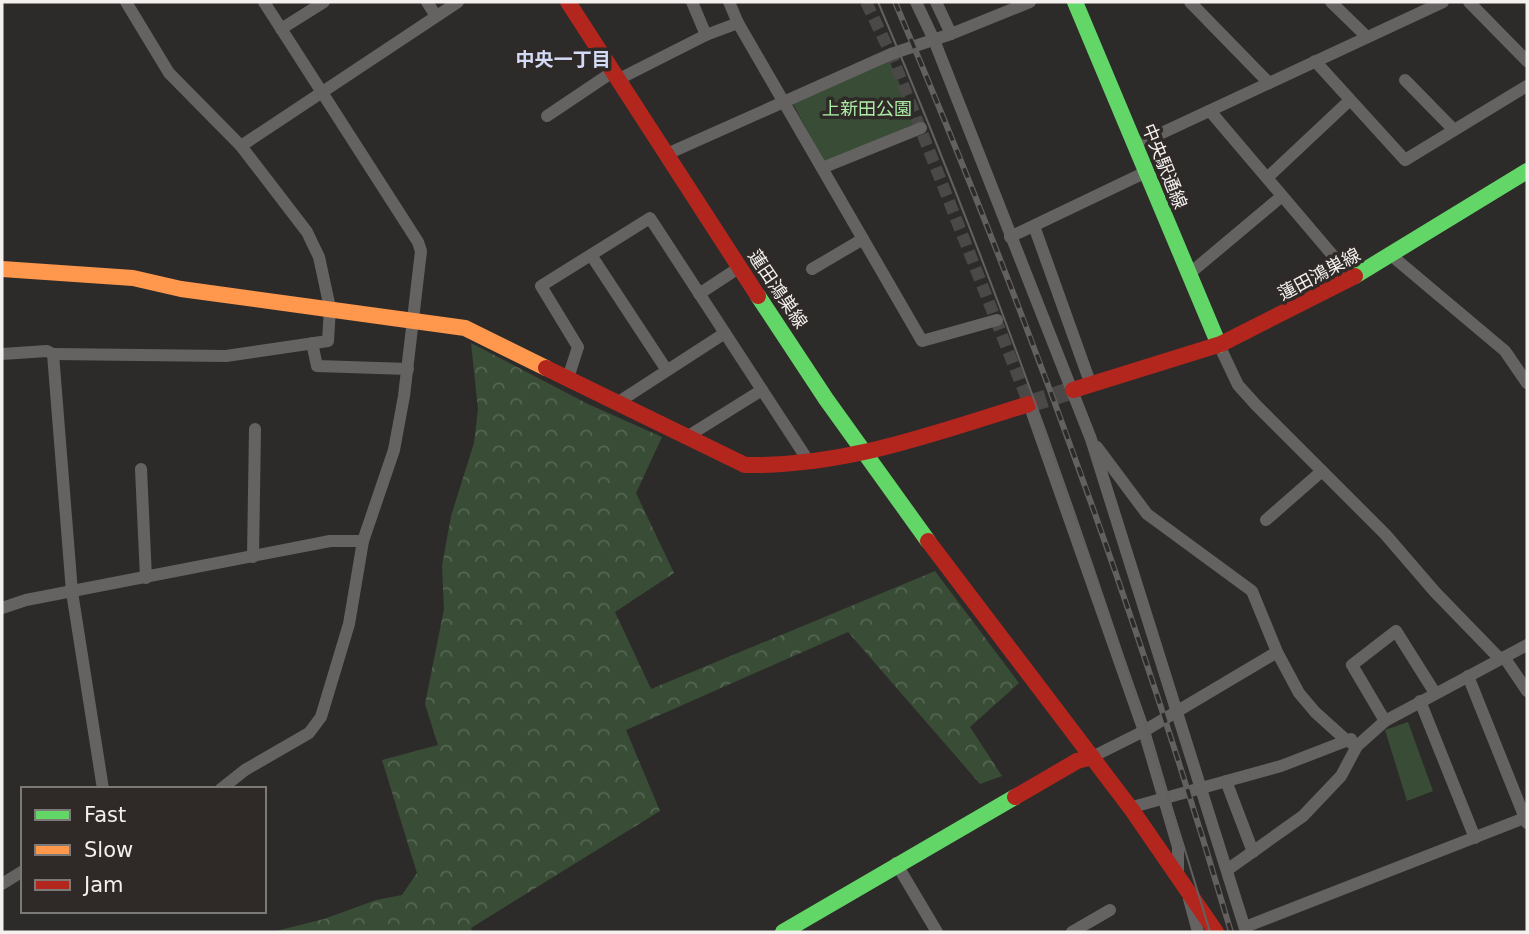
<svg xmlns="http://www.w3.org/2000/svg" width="1529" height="934" font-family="'DejaVu Sans','Noto Sans JP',sans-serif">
<defs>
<pattern id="forest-crowns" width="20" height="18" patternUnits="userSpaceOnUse" patternTransform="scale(1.75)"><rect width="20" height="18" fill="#384c36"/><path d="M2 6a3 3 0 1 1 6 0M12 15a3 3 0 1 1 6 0" fill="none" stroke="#556653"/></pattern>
</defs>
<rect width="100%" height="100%" fill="#2d2b29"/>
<!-- forest -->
<polygon fill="url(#forest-crowns)" points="471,343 588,404 662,437 636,493 674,573 615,612 651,689 935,571 1019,683 970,727 1002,776 980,784 848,632 626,730 660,811 471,928 473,932 272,932 324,919 376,900 402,895 417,873 382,760 438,745 425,704 444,609 442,566 451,516 474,443 478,409"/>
<!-- green -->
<g fill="#384c36">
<polygon points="889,60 917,123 825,163 793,104"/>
<polygon points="1408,722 1433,791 1407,801 1385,730"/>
</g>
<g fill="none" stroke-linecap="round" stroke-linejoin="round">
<!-- street-tunnel -->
<polyline stroke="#4b4947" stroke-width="12" stroke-dasharray="12 6" stroke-linecap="butt" points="866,2 891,54 1029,404"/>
<!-- secondary-tunnel -->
<polyline stroke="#4b4947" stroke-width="18" stroke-dasharray="18 9" stroke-linecap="butt" points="1029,404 1073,390"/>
<!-- street -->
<g stroke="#656362" stroke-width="12">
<polyline points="427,2 436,16"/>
<polyline points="692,2 706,35"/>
<polyline points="729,2 738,23 922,341 997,320"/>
<polyline points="916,2 934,40 1091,439 1246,932"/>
<polyline points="936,2 951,34"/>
<polyline points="1190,2 1269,83"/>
<polyline points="1331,2 1367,37"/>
<polyline points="1469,2 1527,61"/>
<polyline points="281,29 324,2"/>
<polyline points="1315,61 1405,160 1527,86"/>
<polyline points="619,79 706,35 738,23"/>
<polyline points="1405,80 1454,130"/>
<polyline points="1210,111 1352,278"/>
<polyline points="547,116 614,71"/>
<polyline points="1136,145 1443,2"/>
<polyline points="241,146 458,2"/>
<polyline points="667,154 891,54 951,34 1030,2"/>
<polyline points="822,168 921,128"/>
<polyline points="1267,178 1350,100"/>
<polyline points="1034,226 1091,385"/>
<polyline points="1010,237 1146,172"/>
<polyline points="591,255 666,369"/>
<polyline points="1392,256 1505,351 1527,383"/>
<polyline points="812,269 863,239"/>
<polyline points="1189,274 1282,196"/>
<polyline points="699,294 740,267"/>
<polyline points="312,343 317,366 408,369"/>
<polyline points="1219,345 1238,385 1256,405 1385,534 1435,592 1500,659"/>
<polyline points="2,354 47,351 53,354 72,592 103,789"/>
<polyline points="53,354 226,356 328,341 330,308 319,257 307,232 241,146 169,73 126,2"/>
<polyline points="568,378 578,347 541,286 650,218 809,462"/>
<polyline points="617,403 725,333"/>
<polyline points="1029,404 1144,731 1178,847 1178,874"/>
<polyline points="685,438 762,390"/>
<polyline points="1097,447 1147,514 1252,591 1277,652 1299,693 1315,712 1346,740 1357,746"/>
<polyline points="141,469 146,578"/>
<polyline points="1266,520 1322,471"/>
<polyline points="253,557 255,429"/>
<polyline points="2,608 26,600 330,541 363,541"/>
<polyline points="1504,657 1527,691"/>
<polyline points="1468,676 1527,823"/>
<polyline points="1420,701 1475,838"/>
<polyline points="1385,721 1352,665 1396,631 1435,693"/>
<polyline points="1092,757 1144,731 1277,652"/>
<polyline points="1226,781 1253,852"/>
<polyline points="221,789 245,770 309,733 321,717 349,624 363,541 394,450 404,396 421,251 418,242 264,2"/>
<polyline points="1129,808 1281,766 1351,739"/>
<polyline points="896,863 937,932"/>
<polyline points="1227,870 1303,816 1341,776 1357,746 1385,721 1527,645"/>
<polyline points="2,884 23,871"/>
<polyline points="1189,899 1198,932"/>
<polyline points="1245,927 1527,817"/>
<polyline points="1072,932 1110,910"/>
</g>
<!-- fast -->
<g stroke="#63d668" stroke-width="16">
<polyline points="1075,2 1219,345"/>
<polyline points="1355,276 1527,171"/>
<polyline points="758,296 826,399 928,541"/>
<polyline points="783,932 1015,797"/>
</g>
<!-- slow -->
<polyline stroke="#ff974d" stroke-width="16" points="2,269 133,278 181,289 465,328 546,368"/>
<!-- jam -->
<g stroke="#b3261e" stroke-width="16">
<polyline points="568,2 758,296"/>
<path d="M546 368 745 465C845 467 935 433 1029 404"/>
<polyline points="1073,390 1221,344 1355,276"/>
<polyline points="928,541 1132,810 1216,932"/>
<polyline points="1015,797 1077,761 1092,757"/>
</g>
<!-- tram -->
<path stroke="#62615f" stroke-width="2" d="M878 2C1007 305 1115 617 1210 932"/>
<defs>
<path id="rail" d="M895 2C1025 307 1137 614 1231 932"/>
</defs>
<!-- rail casing -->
<use href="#rail" stroke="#62615f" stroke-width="6"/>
<!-- rail -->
<use href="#rail" stroke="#2f2a27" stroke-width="3.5" stroke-dasharray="10" stroke-linecap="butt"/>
</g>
<g text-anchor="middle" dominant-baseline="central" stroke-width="7" stroke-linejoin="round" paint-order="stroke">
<!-- park labels -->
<g font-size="18" fill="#aceca7" stroke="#2f2a27">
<text x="867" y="108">上新田公園</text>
</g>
<!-- street labels -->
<g font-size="18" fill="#f3f0ee" stroke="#2f2a27">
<text transform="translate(1165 166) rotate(68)">中央駅通線</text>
<text transform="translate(1319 274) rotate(-28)">蓮田鴻巣線</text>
<text transform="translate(778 289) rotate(56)">蓮田鴻巣線</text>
</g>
<!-- neighbourhood labels -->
<g font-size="19" font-weight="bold" fill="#d3dbf7" stroke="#2f2a27">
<text x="563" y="59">中央一丁目</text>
</g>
</g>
<!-- border -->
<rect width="1529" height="934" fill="none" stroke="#f3f0ee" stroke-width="7"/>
<!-- legend -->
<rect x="21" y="787" width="245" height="126" fill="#2f2a27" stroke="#7d7977" stroke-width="2"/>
<rect x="35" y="810" width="35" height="10" fill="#63d668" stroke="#7d7977" stroke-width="2"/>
<text x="84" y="822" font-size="21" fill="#f3f0ee">Fast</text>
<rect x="35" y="845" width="35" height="10" fill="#ff974d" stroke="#7d7977" stroke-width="2"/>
<text x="84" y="857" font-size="21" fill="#f3f0ee">Slow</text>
<rect x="35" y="880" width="35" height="10" fill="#b3261e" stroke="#7d7977" stroke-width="2"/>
<text x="84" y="892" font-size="21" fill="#f3f0ee">Jam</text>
</svg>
